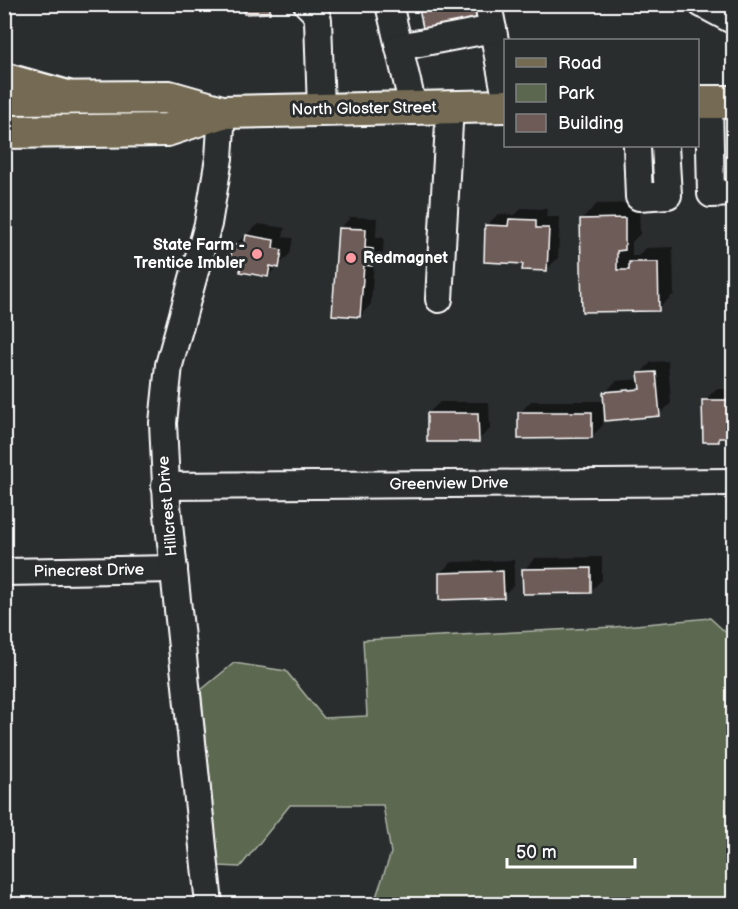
<svg xmlns="http://www.w3.org/2000/svg" width="738" height="909" font-family="'Balsamiq Sans',sans-serif">
<rect width="100%" height="100%" fill="#2a2d2e"/>
<filter id="ink" filterUnits="userSpaceOnUse"><feTurbulence type="fractalNoise" baseFrequency=".0167" numOctaves="2"/><feDisplacementMap in="SourceGraphic" scale="12" xChannelSelector="R" yChannelSelector="G"/><feConvolveMatrix kernelMatrix="1 2 1 2 8 2 1 2 1" color-interpolation-filters="sRGB"/></filter>
<g filter="url(#ink)">
<!-- green -->
<polygon fill="#5b674f" stroke="#adb3a7" stroke-width="1.5" points="710,618 733,639 733,904 627,904 623,901 609,904 378,904 376,897 391,853 383,805 290,805 240,867 219,866 201,690 234,663 286,671 324,718 367,716 363,640 614,627"/>
<!-- shadow -->
<g fill="#0007">
<polygon points="639,203 640,234 632,242 632,256 638,256 645,248 673,247 674,294 658,309 583,311 581,220 597,204"/>
<polygon points="522,208 547,209 546,217 560,217 558,258 546,270 524,262 487,225 498,214 515,215"/>
<polygon points="351,217 377,218 376,237 384,238 383,253 374,261 371,304 360,316 340,228"/>
<polygon points="259,224 285,228 283,237 293,238 290,254 268,276 243,262 234,245"/>
<polygon points="668,361 671,403 660,414 603,404 603,425 591,437 520,413 531,401 605,401 605,393 616,381 640,379 640,374 651,362"/>
<polygon points="716,389 734,389 734,436 723,436 718,441 704,401"/>
<polygon points="440,402 489,402 490,429 478,440 428,413"/>
<polygon points="602,557 602,580 590,591 524,570 535,558"/>
<polygon points="514,560 514,585 503,596 440,573 452,562"/>
</g>
<!-- building -->
<g fill="#6e5b58" stroke="#fff" stroke-width="1.5">
<polygon points="243,4 270,4 270,13 244,14"/>
<polygon points="418,4 479,4 482,20 424,33"/>
<polygon points="625,218 625,250 617,251 617,270 629,270 629,262 658,262 659,311 582,312 580,219"/>
<polygon points="509,219 536,220 536,228 549,228 547,271 522,270 523,264 484,262 485,225 508,226"/>
<polygon points="338,228 366,229 365,248 373,249 372,266 364,265 360,317 332,315"/>
<polygon points="246,235 274,240 273,248 282,250 279,268 270,266 268,277 240,272 241,263 230,262 233,244 244,246"/>
<polygon points="656,372 660,416 605,421 603,392 640,389 638,373"/>
<polygon points="702,400 730,400 730,409 734,409 734,438 719,438 719,442 703,442"/>
<polygon points="518,412 592,412 592,438 518,439"/>
<polygon points="427,413 478,413 479,442 427,442"/>
<polygon points="591,568 591,593 523,594 522,569"/>
<polygon points="503,571 504,598 439,600 439,573"/>
</g>
<g fill="none" stroke-linecap="round" stroke-linejoin="round">
<defs>
<g id="minor">
<polyline points="307,4 315,12 318,20 321,110"/>
<polyline points="389,4 413,107"/>
<polyline points="488,4 506,98"/>
<polyline points="702,4 734,21"/>
<polyline points="399,47 493,29"/>
<polyline points="709,102 711,194 734,193"/>
<polyline points="637,146 639,197 668,195 665,146"/>
<polyline points="439,299 450,106"/>
<polyline points="165,486 734,482"/>
<polyline points="4,572 174,569"/>
<polyline points="209,904 167,505 163,423 169,365 208,224 219,158 222,112"/>
</g>
<g id="major">
<polyline points="4,98 169,97 222,112 506,106"/>
<polyline points="698,102 734,102"/>
<polyline points="4,132 167,130 222,112"/>
</g>
<g id="highway">
<polyline points="4,80 65,97"/>
<polyline points="4,132 5,132"/>
</g>
</defs>
<!-- minor casing -->
<use href="#minor" stroke="#fff" stroke-width="30"/>
<!-- major casing -->
<use href="#major" stroke="#fff" stroke-width="36"/>
<!-- highway casing -->
<use href="#highway" stroke="#fff" stroke-width="38"/>
<!-- minor -->
<use href="#minor" stroke="#2a2d2e" stroke-width="26"/>
<!-- major -->
<use href="#major" stroke="#746b52" stroke-width="32"/>
<!-- highway -->
<use href="#highway" stroke="#746b52" stroke-width="33"/>
</g>
</g>
<!-- markers -->
<g fill="#ff9aa2" stroke="#2a2d2e" stroke-width="2">
<circle cx="257" cy="254" r="6"/>
<circle cx="351" cy="258" r="6"/>
</g>
<g text-anchor="middle" dominant-baseline="central" stroke-width="6" stroke-linejoin="round" paint-order="stroke">
<!-- street labels -->
<g font-size="16" fill="#fff" stroke="#2a2d2e">
<text transform="translate(364 109) rotate(-1)">North Gloster Street</text>
<text transform="translate(449 484) rotate(-1)">Greenview Drive</text>
<text transform="translate(168 506) rotate(-95)">Hillcrest Drive</text>
<text transform="translate(89 571) rotate(-1)">Pinecrest Drive</text>
</g>
<!-- poi labels -->
<g font-size="16" font-weight="bold" fill="#fff" stroke="#2a2d2e" text-anchor="end">
<text x="245" y="245">State Farm -<tspan x="245" dy="18">Trentice Imbler</tspan></text>
<text x="363" y="258" text-anchor="start">Redmagnet</text>
</g>
</g>
<!-- margin -->
<rect width="738" height="909" fill="none" stroke="#2a2d2e" stroke-width="24"/>
<rect x="12" y="12" width="714" height="885" fill="none" stroke="#fff" stroke-width="2" filter="url(#ink)"/>
<!-- legend -->
<rect x="504" y="39" width="195" height="108" fill="#2a2d2e" stroke="#7f8182" stroke-width="1.5"/>
<rect x="516" y="58" width="30" height="9" fill="#746b52" stroke="#7f8182" stroke-width="1.5"/>
<text x="558" y="69" font-size="18" fill="#ffffff">Road</text>
<rect x="516" y="84" width="30" height="18" fill="#5b674f" stroke="#7f8182" stroke-width="1.5"/>
<text x="558" y="99" font-size="18" fill="#ffffff">Park</text>
<rect x="516" y="114" width="30" height="18" fill="#6e5b58" stroke="#7f8182" stroke-width="1.5"/>
<text x="558" y="129" font-size="18" fill="#ffffff">Building</text>
<!-- scale -->
<path d="M507 858v9h128v-9" fill="none" stroke="#ffffff" stroke-width="3"/>
<text x="516" y="858" font-size="18" fill="#ffffff" stroke="#2a2d2e" stroke-width="4.5" paint-order="stroke">50 m</text>
</svg>
